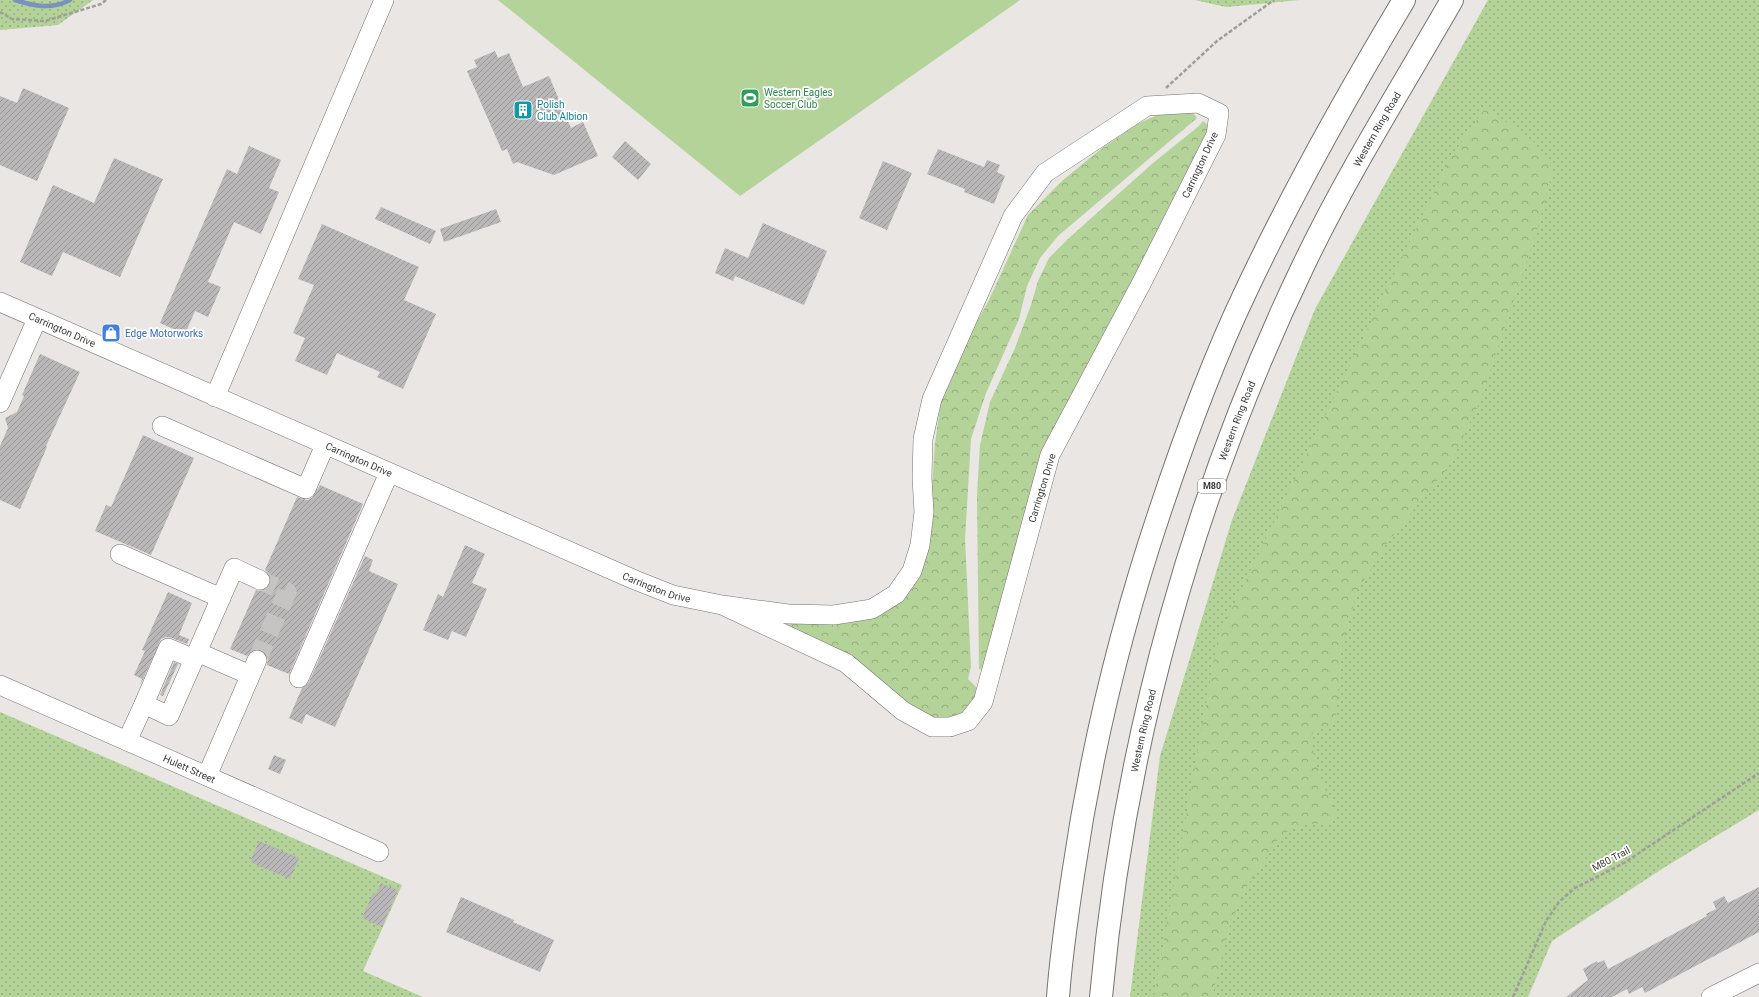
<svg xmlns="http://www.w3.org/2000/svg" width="1759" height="997" font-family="Roboto,sans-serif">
<defs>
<pattern id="grass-dots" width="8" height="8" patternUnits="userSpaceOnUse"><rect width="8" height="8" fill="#b4d398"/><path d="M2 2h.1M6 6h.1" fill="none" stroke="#94ac7d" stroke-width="1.8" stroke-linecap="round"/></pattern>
<pattern id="forest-crowns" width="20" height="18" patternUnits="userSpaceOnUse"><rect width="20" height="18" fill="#b4d398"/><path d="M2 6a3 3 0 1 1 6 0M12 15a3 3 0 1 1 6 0" fill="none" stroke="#94ac7d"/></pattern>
<pattern id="building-hatch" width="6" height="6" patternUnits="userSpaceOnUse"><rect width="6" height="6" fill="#bab7b8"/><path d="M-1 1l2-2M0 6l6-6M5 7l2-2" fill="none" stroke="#989697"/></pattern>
</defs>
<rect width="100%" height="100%" fill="#e9e6e4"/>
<!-- grass -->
<g fill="url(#grass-dots)">
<polygon points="0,0 93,0 58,25 0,30"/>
<polygon points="1195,0 1300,0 1226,7"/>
<polygon points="1488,0 1759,0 1759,810 1665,867 1552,941 1528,997 1130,997 1160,756 1232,520 1315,309"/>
<polygon points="0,712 402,885 363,971 423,997 0,997"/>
</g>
<!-- forest -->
<g fill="url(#forest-crowns)">
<polygon points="1486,107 1535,143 1553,170 1538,228 1479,404 1449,466 1387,543 1357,592 1341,651 1335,724 1313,731 1311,746 1323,784 1336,813 1331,823 1304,824 1281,835 1245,889 1230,925 1212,997 1154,997 1218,637 1451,157"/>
<polygon points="1162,113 1193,113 1197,118 1058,236 1040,258 1027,286 1019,319 986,393 971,439 965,539 971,667 968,679 982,693 971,717 932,727 775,623 843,623 910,584 932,488 935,443 941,401 952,367 989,300 1028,215 1063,180 1101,149 1137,124"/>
<polygon points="1203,121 1211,128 1066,422 991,671 979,669 977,496 980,445 990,402 1015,348 1031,305 1038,281 1049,258 1069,238 1153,163 1199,126"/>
</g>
<!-- pitch -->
<polygon fill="#b4d398" points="498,0 1020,0 740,196"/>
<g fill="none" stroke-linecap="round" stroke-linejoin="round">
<!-- stream -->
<path stroke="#7a92be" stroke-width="4.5" d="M15 0C34 6 51 10 70 0"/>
</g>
<!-- building -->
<g fill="url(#building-hatch)">
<polygon points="495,51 498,58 509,53 523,87 549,76 571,128 583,122 598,156 554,175 517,162 513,164 507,149 502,151 467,71 477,67 474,60"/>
<polygon points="23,88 69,108 37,181 0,165 0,96 17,103"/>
<polygon points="625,141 651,164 638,180 612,157"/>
<polygon points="249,146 281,160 269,188 279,192 261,234 234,222 208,282 221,287 208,317 195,311 185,334 160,323 227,169 237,174"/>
<polygon points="938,149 984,167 987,160 1000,165 997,172 1005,176 994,204 964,192 965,189 927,174"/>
<polygon points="114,158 163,179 120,277 63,252 52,276 20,262 53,185 94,203"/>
<polygon points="883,161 912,173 887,230 859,218"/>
<polygon points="381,207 436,231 430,244 375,219"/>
<polygon points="496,209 501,222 444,242 440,229"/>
<polygon points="763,223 827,251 804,305 735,276 733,281 715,273 725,248 748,258"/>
<polygon points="322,224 419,267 404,300 436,314 403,389 377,377 380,372 337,353 327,375 295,361 305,338 293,333 314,285 298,279"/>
<polygon points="40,354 80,372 46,446 47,447 20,509 0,500 0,446 8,428 5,418 17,412 24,396 22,395"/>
<polygon points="143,435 194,458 151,555 95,531 106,505 111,507"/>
<polygon points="320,485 363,504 289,674 267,665 268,659 266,654 261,650 255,649 251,651 247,656 230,649 256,590 261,591 266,589 270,584 271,579 269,574 265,570 297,497 307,500 312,498"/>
<polygon points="465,545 485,554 472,583 487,589 466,637 452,631 448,640 423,630 438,594 443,597"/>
<polygon points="365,556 373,560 369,571 398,584 335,727 306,714 302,724 289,718 302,688 309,682"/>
<polygon points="168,592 192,603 179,635 189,639 187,644 172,638 166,637 161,639 140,686 142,679 134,675 145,651 142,650"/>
<polygon points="174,662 178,664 163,696 160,695"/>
<polygon points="274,755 286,760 280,774 268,769"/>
<polygon points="259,841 299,858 290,879 250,862"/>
<polygon points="381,883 398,890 382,927 362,918 373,893 376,894"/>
<polygon points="1759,887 1759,932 1645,993 1642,987 1629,994 1627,989 1612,997 1566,997 1588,980 1583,969 1597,961 1598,963 1604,960 1608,969 1707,916 1706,914 1716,909 1713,902 1724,896 1728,903"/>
<polygon points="461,897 514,920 513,922 554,940 540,972 446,932"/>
</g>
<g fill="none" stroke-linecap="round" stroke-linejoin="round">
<!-- minor-tunnel -->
<polyline stroke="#c6c4c2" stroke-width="19" stroke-dasharray="19 10" stroke-linecap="butt" points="257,660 287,592 260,580"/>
<defs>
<g id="minor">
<path id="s1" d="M0 302 635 580 673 595 722 605 788 614 834 615 872 609 896 594 912 571 920 545 924 512 922 478 923 439 932 399 1013 216 1045 173 1147 106 1198 103 1219 113 1216 135 1141 284 1050 455 983 702 968 721 950 727H932L903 711 846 663 722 605"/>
<polyline points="215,397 384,0"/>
<polyline points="0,403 37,319"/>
<polyline points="162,426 306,489 325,445"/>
<polyline points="120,554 221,598"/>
<polyline points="197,652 250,675"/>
<polyline points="299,678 389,473"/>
<path id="s2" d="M0 685 379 852"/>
<polyline points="144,704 168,648 194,659"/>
<polyline points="127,741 144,704 169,716 234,568 260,580"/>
<polyline points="207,776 257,660"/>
<polyline points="1711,997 1759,973"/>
</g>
<g id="highway">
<path d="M1058 997C1061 956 1067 915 1073 875 1091 751 1120 630 1160 511 1185 436 1212 362 1246 291 1293 191 1347 95 1404 0"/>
<path id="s3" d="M1101 997C1124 743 1194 492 1305 262 1349 171 1402 87 1452 0"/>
</g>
</defs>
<!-- minor casing -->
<use href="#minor" stroke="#757371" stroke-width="20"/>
<!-- highway casing -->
<use href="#highway" stroke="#757371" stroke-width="24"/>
<!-- path -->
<g stroke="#a09e9c" stroke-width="2.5" stroke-dasharray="4 2" stroke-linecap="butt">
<polyline points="0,12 12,19 45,21 101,4 106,0"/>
<polyline points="1166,88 1217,41 1274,0"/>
<polyline points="1513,997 1546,921 1559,902 1575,888 1624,863 1759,773"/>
</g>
<!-- minor -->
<use href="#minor" stroke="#fff" stroke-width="19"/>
<!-- highway -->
<use href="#highway" stroke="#fff" stroke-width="22"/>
</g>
<!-- icons -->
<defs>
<symbol id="stadium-square" viewBox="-11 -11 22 22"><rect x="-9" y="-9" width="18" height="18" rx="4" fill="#2e9e5b" stroke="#fff"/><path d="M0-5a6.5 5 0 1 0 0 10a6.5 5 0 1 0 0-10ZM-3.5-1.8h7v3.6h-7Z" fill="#fff"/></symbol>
<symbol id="building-square" viewBox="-11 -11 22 22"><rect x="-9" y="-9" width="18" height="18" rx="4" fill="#0f9aa8" stroke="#fff"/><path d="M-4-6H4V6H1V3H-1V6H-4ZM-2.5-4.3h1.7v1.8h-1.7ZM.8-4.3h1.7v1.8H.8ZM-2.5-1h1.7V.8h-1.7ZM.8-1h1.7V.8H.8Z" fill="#fff"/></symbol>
<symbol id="shop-square" viewBox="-11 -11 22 22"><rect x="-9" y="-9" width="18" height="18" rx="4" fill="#3f7fe0" stroke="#fff"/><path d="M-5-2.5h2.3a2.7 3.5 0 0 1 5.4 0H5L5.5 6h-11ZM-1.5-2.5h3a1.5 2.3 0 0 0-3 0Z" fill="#fff"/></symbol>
</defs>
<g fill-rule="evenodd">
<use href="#stadium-square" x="739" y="87" width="22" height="22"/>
<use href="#building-square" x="512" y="99" width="22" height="22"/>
<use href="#shop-square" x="100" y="322" width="22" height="22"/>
</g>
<g text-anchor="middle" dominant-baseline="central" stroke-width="3.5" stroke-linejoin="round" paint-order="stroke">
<!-- shield labels -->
<rect fill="#fff" stroke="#767675" stroke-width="1" x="1198" y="479" width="28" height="14" rx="3"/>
<g font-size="9" font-weight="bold" fill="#3c3b3a">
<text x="1212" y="486">M80</text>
</g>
<!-- leisure labels -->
<g font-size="10" fill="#27864d" stroke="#fff" text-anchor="start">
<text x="764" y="92">Western Eagles<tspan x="764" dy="12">Soccer Club</tspan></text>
</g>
<!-- culture labels -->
<g font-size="10" fill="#0d838f" stroke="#fff" text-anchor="start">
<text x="537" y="104">Polish<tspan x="537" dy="12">Club Albion</tspan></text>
</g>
<!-- street labels -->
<g font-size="10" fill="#3c3b3a" stroke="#fff">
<text stroke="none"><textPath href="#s3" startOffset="918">Western Ring Road</textPath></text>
<text transform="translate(1200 165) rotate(-65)">Carrington Drive</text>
<text stroke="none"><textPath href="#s1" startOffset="68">Carrington Drive</textPath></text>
<text stroke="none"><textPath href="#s3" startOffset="594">Western Ring Road</textPath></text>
<text stroke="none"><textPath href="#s1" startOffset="392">Carrington Drive</textPath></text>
<text transform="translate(1042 488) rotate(-73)">Carrington Drive</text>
<text stroke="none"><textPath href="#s1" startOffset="716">Carrington Drive</textPath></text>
<text stroke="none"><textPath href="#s3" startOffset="270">Western Ring Road</textPath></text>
<text stroke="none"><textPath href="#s2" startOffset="207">Hulett Street</textPath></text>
<text transform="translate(1611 859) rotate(-28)">M80 Trail</text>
</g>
<!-- shop labels -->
<g font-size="10" fill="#366cbe" stroke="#fff" text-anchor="start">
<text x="125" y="333">Edge Motorworks</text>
</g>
</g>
</svg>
